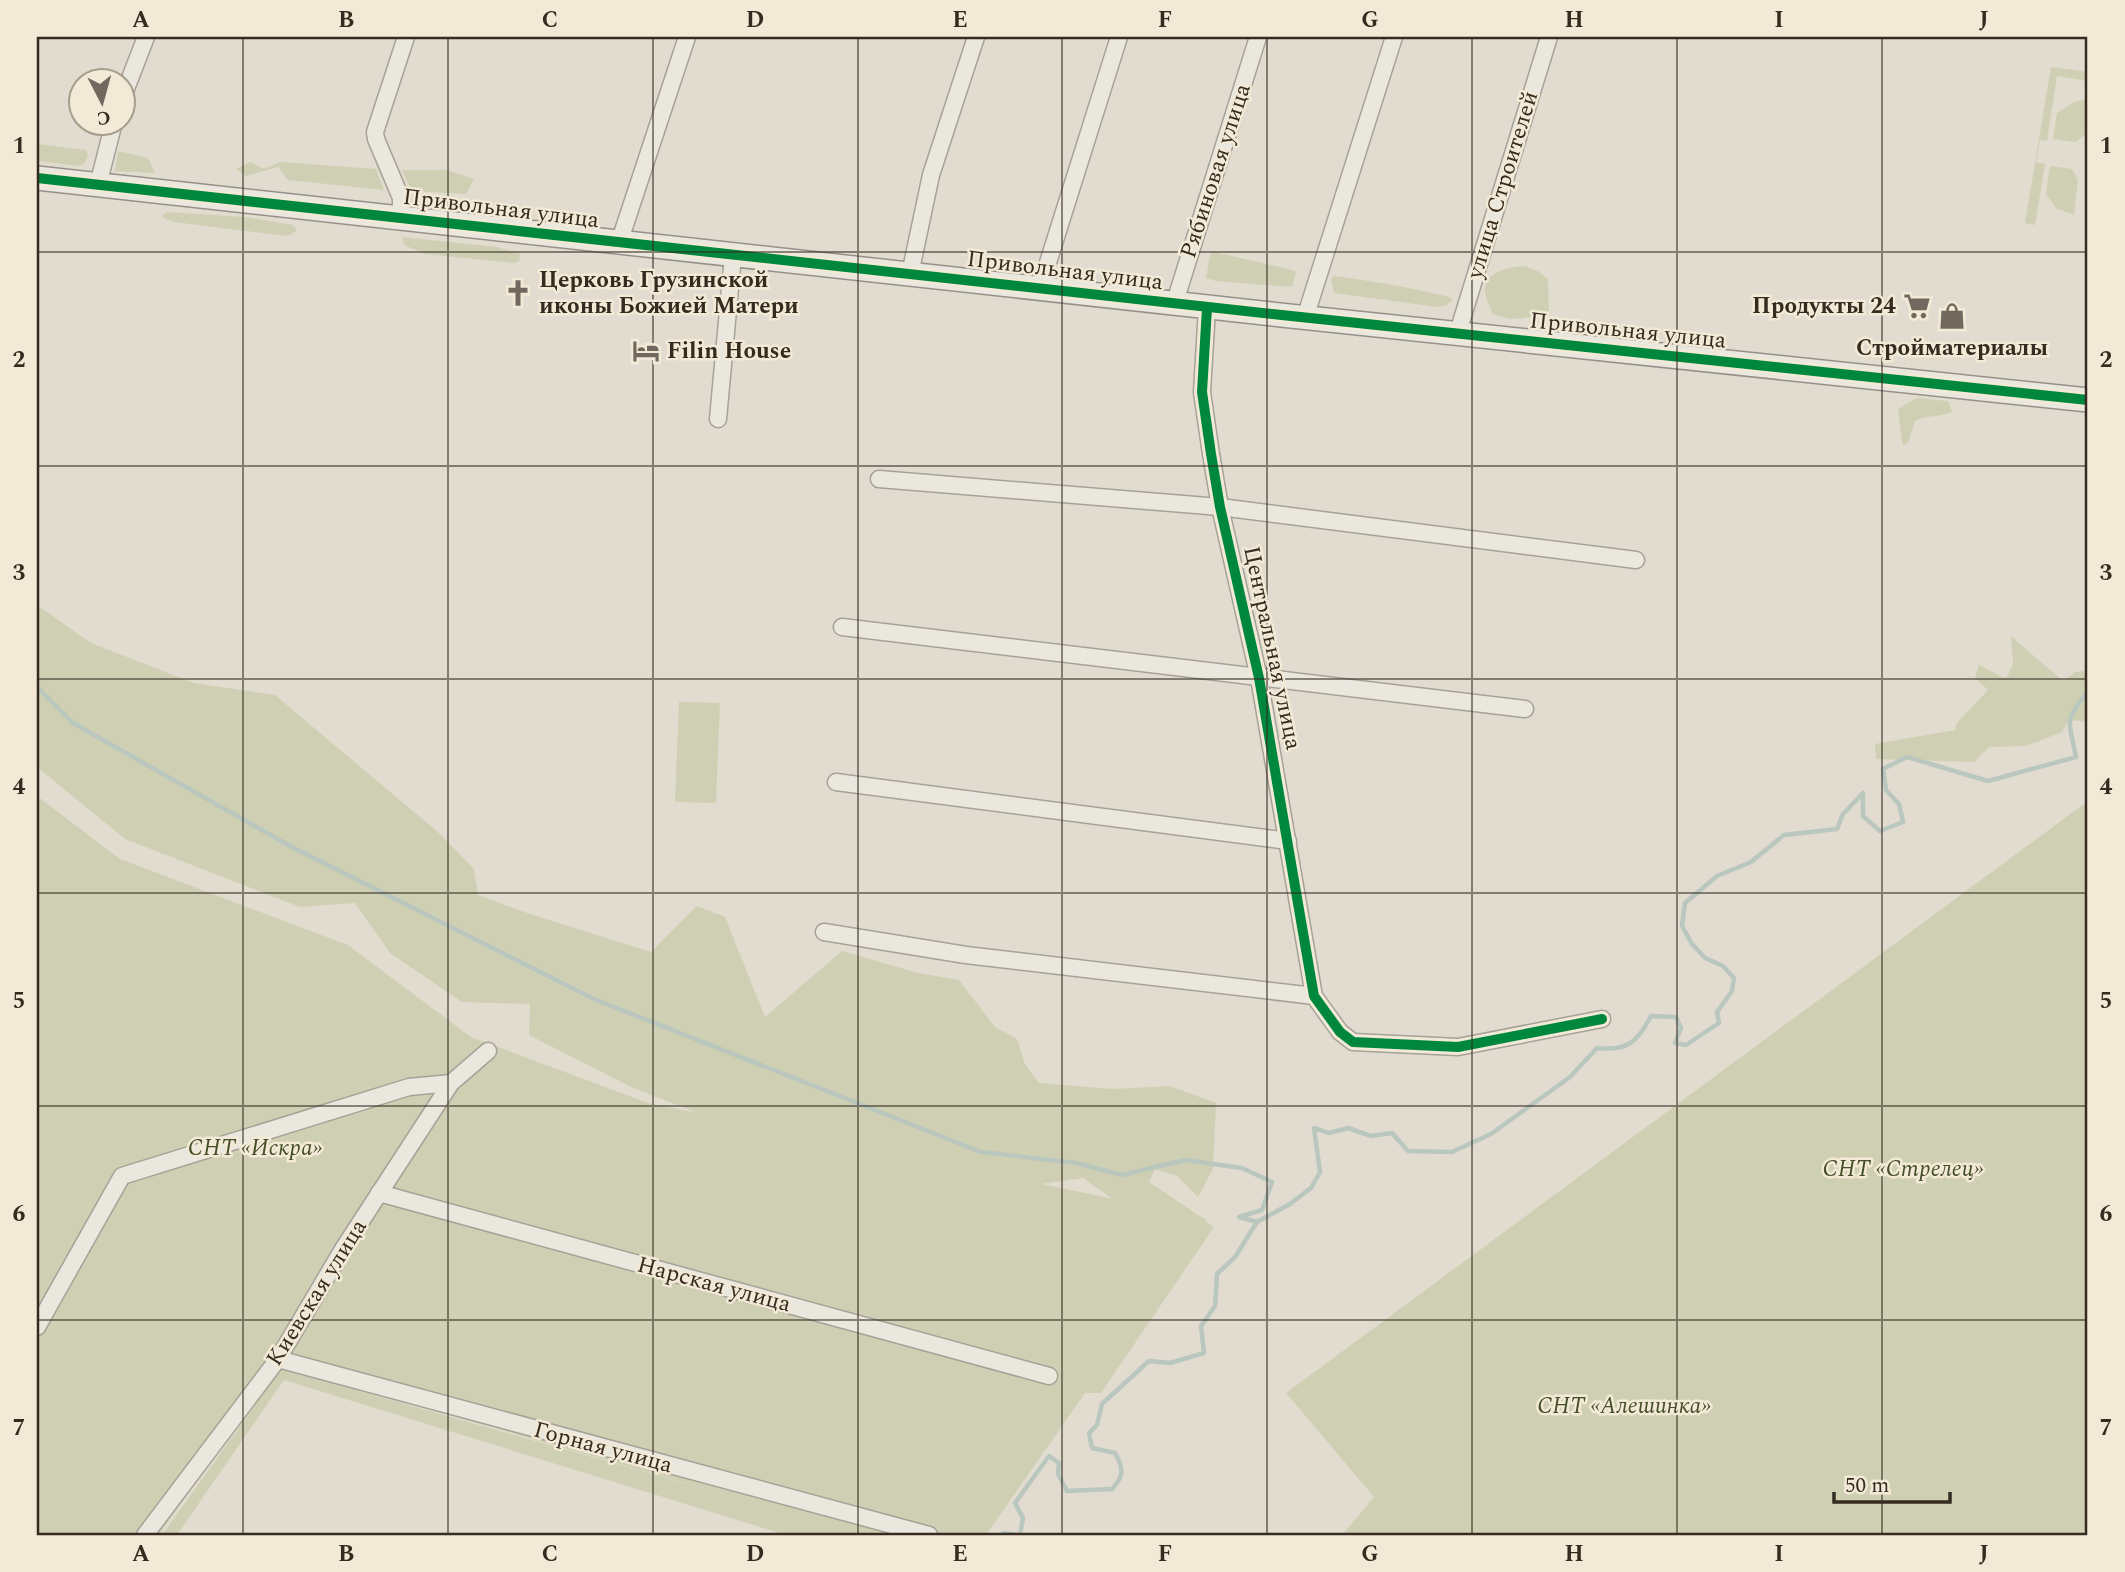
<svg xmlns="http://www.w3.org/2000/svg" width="2125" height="1572" font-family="Spectral,serif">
<rect width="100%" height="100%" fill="#e1dccf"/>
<!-- green -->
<g fill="#cfd0b3" fill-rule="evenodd">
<polygon points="2051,67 2088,72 2088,81 2057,76 2047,141 2040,140 2036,162 2045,164 2035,225 2025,223"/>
<polygon points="2088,99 2087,134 2075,142 2053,139 2057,113 2074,102"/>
<polygon points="37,144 86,150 88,155 85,163 80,166 37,161"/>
<polygon points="118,151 148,158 155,173 115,171"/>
<polygon points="250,162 264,169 280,162 376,169 384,190 288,180 278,167 246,176 236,169"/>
<polygon points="2050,166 2072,169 2078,180 2074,215 2056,208 2046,194"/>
<polygon points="402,170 447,170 474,179 466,194 412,191"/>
<polygon points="167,212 245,217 293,225 297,231 287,236 174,222 161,217"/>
<polygon points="402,237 497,247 520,254 519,261 514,263 425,254 404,245"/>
<polygon points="1214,252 1289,269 1296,272 1292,287 1216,281 1206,278 1210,255"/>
<path d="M1524 266 1538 271 1548 279 1549 312C1528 318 1512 323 1492 313 1490 306 1485 297 1485 291 1485 271 1510 267 1524 266Z"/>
<path d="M1334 276C1366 280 1396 285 1427 292 1437 295 1444 294 1453 299L1447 305 1438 307 1334 293 1331 280Z"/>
<path d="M1917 398 1948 401 1952 412C1939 417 1928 415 1915 421L1908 443 1904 445 1902 442 1898 409Z"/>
<path d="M37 605 91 643 194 683 275 695 439 833 474 869 478 895 530 914 651 952 697 906 725 917 765 1017 842 951 918 973 959 980 995 1027 1017 1039 1024 1062 1039 1083 1113 1089 1170 1086 1216 1103 1213 1169 1198 1197 1177 1176 1155 1169 1149 1182 1201 1217 1206 1219 1205 1221 1214 1227 1101 1393H1085L986 1535H786L284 1380 177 1535H162L281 1369 787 1512 278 1366 159 1535H37V796L120 859 348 945 471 1037 648 1103 698 1113 633 1088 529 1035 530 1004 462 1002 390 953 355 903 300 907 125 839 37 767ZM1083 1178 1113 1199 1042 1184Z"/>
<polygon points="2011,636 2063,681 2075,672 2088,670 2088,722 2069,720 2062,732 2026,746 1989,747 1974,762 1876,759 1875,744 1955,730 1957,723 1988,690 1975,678 1979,665 2006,679 2013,664"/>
<polygon points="679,702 720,703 716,803 675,802"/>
<polygon points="2088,801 2088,1535 1342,1535 1374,1497 1286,1393"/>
</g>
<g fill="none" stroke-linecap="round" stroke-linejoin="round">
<!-- stream -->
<g stroke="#b9c7bf" stroke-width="4.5">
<polyline points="37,687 73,723 290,846 594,999 981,1152 1076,1163 1122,1175 1185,1160 1242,1168 1272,1182 1262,1210 1239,1217 1257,1222"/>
<path d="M1003 1535V1533L1020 1535 1023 1518 1015 1503 1049 1456 1059 1463 1058 1474 1067 1491 1112 1489C1124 1476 1124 1469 1115 1453L1092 1448 1089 1433 1097 1425 1102 1404 1149 1361 1170 1363 1204 1353 1201 1326 1215 1306 1217 1274 1235 1257 1257 1222 1290 1204 1311 1188 1320 1172 1314 1128 1329 1133 1348 1128 1371 1136 1392 1133 1408 1151 1452 1152 1491 1134 1570 1077 1597 1048C1627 1051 1637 1043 1651 1016L1676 1017 1681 1028 1675 1043 1686 1045 1719 1023 1717 1012 1732 991 1734 978 1723 966 1705 958 1692 944 1682 926 1685 903 1717 876 1751 862 1784 835 1837 829 1843 814 1863 793V816L1880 831 1903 822 1899 804 1886 790 1883 769 1907 757 1988 781 2076 757C2069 720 2063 721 2088 692"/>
</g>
<defs>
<g id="street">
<polyline points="122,99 146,37"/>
<polyline points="98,185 114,122"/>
<polyline points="401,218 401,198 376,139 375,132 406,37"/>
<polyline points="619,243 687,37"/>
<polyline points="910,274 931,175 976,37"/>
<polyline points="1040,288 1119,37"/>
<polyline points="1174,305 1258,37"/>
<polyline points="1207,308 1202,392 1211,454 1220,507 1259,678 1314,996 1340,1032 1353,1042 1458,1047 1602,1019"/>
<polyline points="1305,318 1394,37"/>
<polyline points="1458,332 1549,37"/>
<polyline points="718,419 733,256"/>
<polyline points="879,479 1220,507 1636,560"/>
<polyline points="842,627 1525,709"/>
<polyline points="836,782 1288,841"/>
<polyline points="824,932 966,955 1314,996"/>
<polyline points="379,1193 1049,1376"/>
<polyline points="37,1327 122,1176 409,1087 451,1083"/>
<polyline points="278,1359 929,1535"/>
<polyline points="145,1535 278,1359 343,1249 451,1083 488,1051"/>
</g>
<path id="secondary" d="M37 178C720 254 1404 330 2088 400"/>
</defs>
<!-- street casing -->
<use href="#street" stroke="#a7a197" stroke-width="19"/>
<!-- secondary casing -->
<use href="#secondary" stroke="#969188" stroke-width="26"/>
<!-- street -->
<use href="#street" stroke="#eae7df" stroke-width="16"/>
<!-- secondary -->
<use href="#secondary" stroke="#eae7df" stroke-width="23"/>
<defs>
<g id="cycleway">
<path d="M37 178C720 254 1404 330 2088 400"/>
<polyline points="1207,308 1202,392 1211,454 1220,507 1259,678 1314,996 1340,1032 1353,1042 1458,1047 1602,1019"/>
</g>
</defs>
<!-- cycleway casing -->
<use href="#cycleway" stroke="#f2ead6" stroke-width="15"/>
<!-- cycleway -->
<use href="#cycleway" stroke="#00873e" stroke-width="10"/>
</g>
<!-- grid -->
<path fill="none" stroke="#352b20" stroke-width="2" stroke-opacity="0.55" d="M243 37V1535M448 37V1535M653 37V1535M858 37V1535M1062 37V1535M1267 37V1535M1472 37V1535M1677 37V1535M1882 37V1535M37 252H2088M37 466H2088M37 679H2088M37 893H2088M37 1106H2088M37 1320H2088"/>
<!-- icons -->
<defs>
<symbol id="church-bare" viewBox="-9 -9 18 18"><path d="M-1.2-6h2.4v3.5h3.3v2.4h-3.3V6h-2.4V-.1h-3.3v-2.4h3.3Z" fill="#71695d" stroke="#f2ead6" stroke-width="2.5" paint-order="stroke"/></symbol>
<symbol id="supermarket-bare" viewBox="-9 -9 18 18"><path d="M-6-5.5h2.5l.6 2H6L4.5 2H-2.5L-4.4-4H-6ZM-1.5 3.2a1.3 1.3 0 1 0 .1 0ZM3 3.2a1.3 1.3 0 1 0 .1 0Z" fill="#71695d" stroke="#f2ead6" stroke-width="2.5" paint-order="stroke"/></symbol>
<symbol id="shop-bare" viewBox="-9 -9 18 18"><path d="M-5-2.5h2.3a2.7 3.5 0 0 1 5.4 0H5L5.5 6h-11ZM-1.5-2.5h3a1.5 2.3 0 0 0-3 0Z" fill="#71695d" stroke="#f2ead6" stroke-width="2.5" paint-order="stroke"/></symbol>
<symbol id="hotel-bare" viewBox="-9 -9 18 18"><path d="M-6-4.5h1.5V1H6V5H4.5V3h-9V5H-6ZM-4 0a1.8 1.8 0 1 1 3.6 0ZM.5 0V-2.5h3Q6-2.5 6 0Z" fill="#71695d" stroke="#f2ead6" stroke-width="2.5" paint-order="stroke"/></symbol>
</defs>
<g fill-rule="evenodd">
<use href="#church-bare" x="499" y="274" width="38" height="38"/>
<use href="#supermarket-bare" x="1898" y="287" width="38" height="38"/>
<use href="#shop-bare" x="1933" y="297" width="38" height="38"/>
<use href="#hotel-bare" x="627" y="332" width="38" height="38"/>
</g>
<g text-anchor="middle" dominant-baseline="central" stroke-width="5" stroke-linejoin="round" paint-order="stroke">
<!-- street labels -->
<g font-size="23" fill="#352b20" stroke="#f2ead6">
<text transform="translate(1216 171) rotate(-72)">Рябиновая улица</text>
<text transform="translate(1503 185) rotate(-73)">улица Строителей</text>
<text transform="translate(501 209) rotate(7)">Привольная улица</text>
<text transform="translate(1065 271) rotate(7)">Привольная улица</text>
<text transform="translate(1628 331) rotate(6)">Привольная улица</text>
<text transform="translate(1272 648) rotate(78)">Центральная улица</text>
<text transform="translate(714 1285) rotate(15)">Нарская улица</text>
<text transform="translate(317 1293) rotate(-58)">Киевская улица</text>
<text transform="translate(603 1448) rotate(15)">Горная улица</text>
</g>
<!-- poi labels -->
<g font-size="23" font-weight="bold" fill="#352b20" stroke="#f2ead6" text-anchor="start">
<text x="539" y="280">Церковь Грузинской<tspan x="539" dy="26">иконы Божией Матери</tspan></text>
<text x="1896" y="306" text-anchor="end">Продукты 24</text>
<text x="1952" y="348" text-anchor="middle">Стройматериалы</text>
<text x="667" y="351">Filin House</text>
</g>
<!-- park labels -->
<g font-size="23" font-style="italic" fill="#454f29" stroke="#f2ead6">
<text x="255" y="1148">СНТ «Искра»</text>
<text x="1903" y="1169">СНТ «Стрелец»</text>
<text x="1624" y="1406">СНТ «Алешинка»</text>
</g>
</g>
<!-- border -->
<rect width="2125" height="1572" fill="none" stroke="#f2ead6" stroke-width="77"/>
<!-- north arrow -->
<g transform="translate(102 102) rotate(174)"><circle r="33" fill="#f2ead6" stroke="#a69e8d" stroke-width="2"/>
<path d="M0-5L12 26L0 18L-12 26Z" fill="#71695d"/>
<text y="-10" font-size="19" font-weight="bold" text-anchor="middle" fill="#352b20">С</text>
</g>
<!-- scale -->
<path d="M1834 1492v10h116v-10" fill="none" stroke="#352b20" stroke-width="3.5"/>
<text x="1845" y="1492" font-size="21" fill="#352b20" stroke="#f2ead6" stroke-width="5" paint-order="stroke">50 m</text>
<rect x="38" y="38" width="2048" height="1496" fill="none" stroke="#352b20" stroke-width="2.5"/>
<g font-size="23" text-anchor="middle" font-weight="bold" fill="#352b20">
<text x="141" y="27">A</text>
<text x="346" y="27">B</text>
<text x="550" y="27">C</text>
<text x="755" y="27">D</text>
<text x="960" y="27">E</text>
<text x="1165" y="27">F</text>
<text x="1370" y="27">G</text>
<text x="1574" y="27">H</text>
<text x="1779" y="27">I</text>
<text x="1984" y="27">J</text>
<text x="19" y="153">1</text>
<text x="2106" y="153">1</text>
<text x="19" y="367">2</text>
<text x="2106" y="367">2</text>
<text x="19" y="580">3</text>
<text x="2106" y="580">3</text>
<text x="19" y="794">4</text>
<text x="2106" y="794">4</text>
<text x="19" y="1008">5</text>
<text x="2106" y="1008">5</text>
<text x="19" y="1221">6</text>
<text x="2106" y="1221">6</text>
<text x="19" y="1435">7</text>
<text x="2106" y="1435">7</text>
<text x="141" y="1561">A</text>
<text x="346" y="1561">B</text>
<text x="550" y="1561">C</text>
<text x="755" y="1561">D</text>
<text x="960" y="1561">E</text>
<text x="1165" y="1561">F</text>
<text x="1370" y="1561">G</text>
<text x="1574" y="1561">H</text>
<text x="1779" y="1561">I</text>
<text x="1984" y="1561">J</text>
</g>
</svg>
